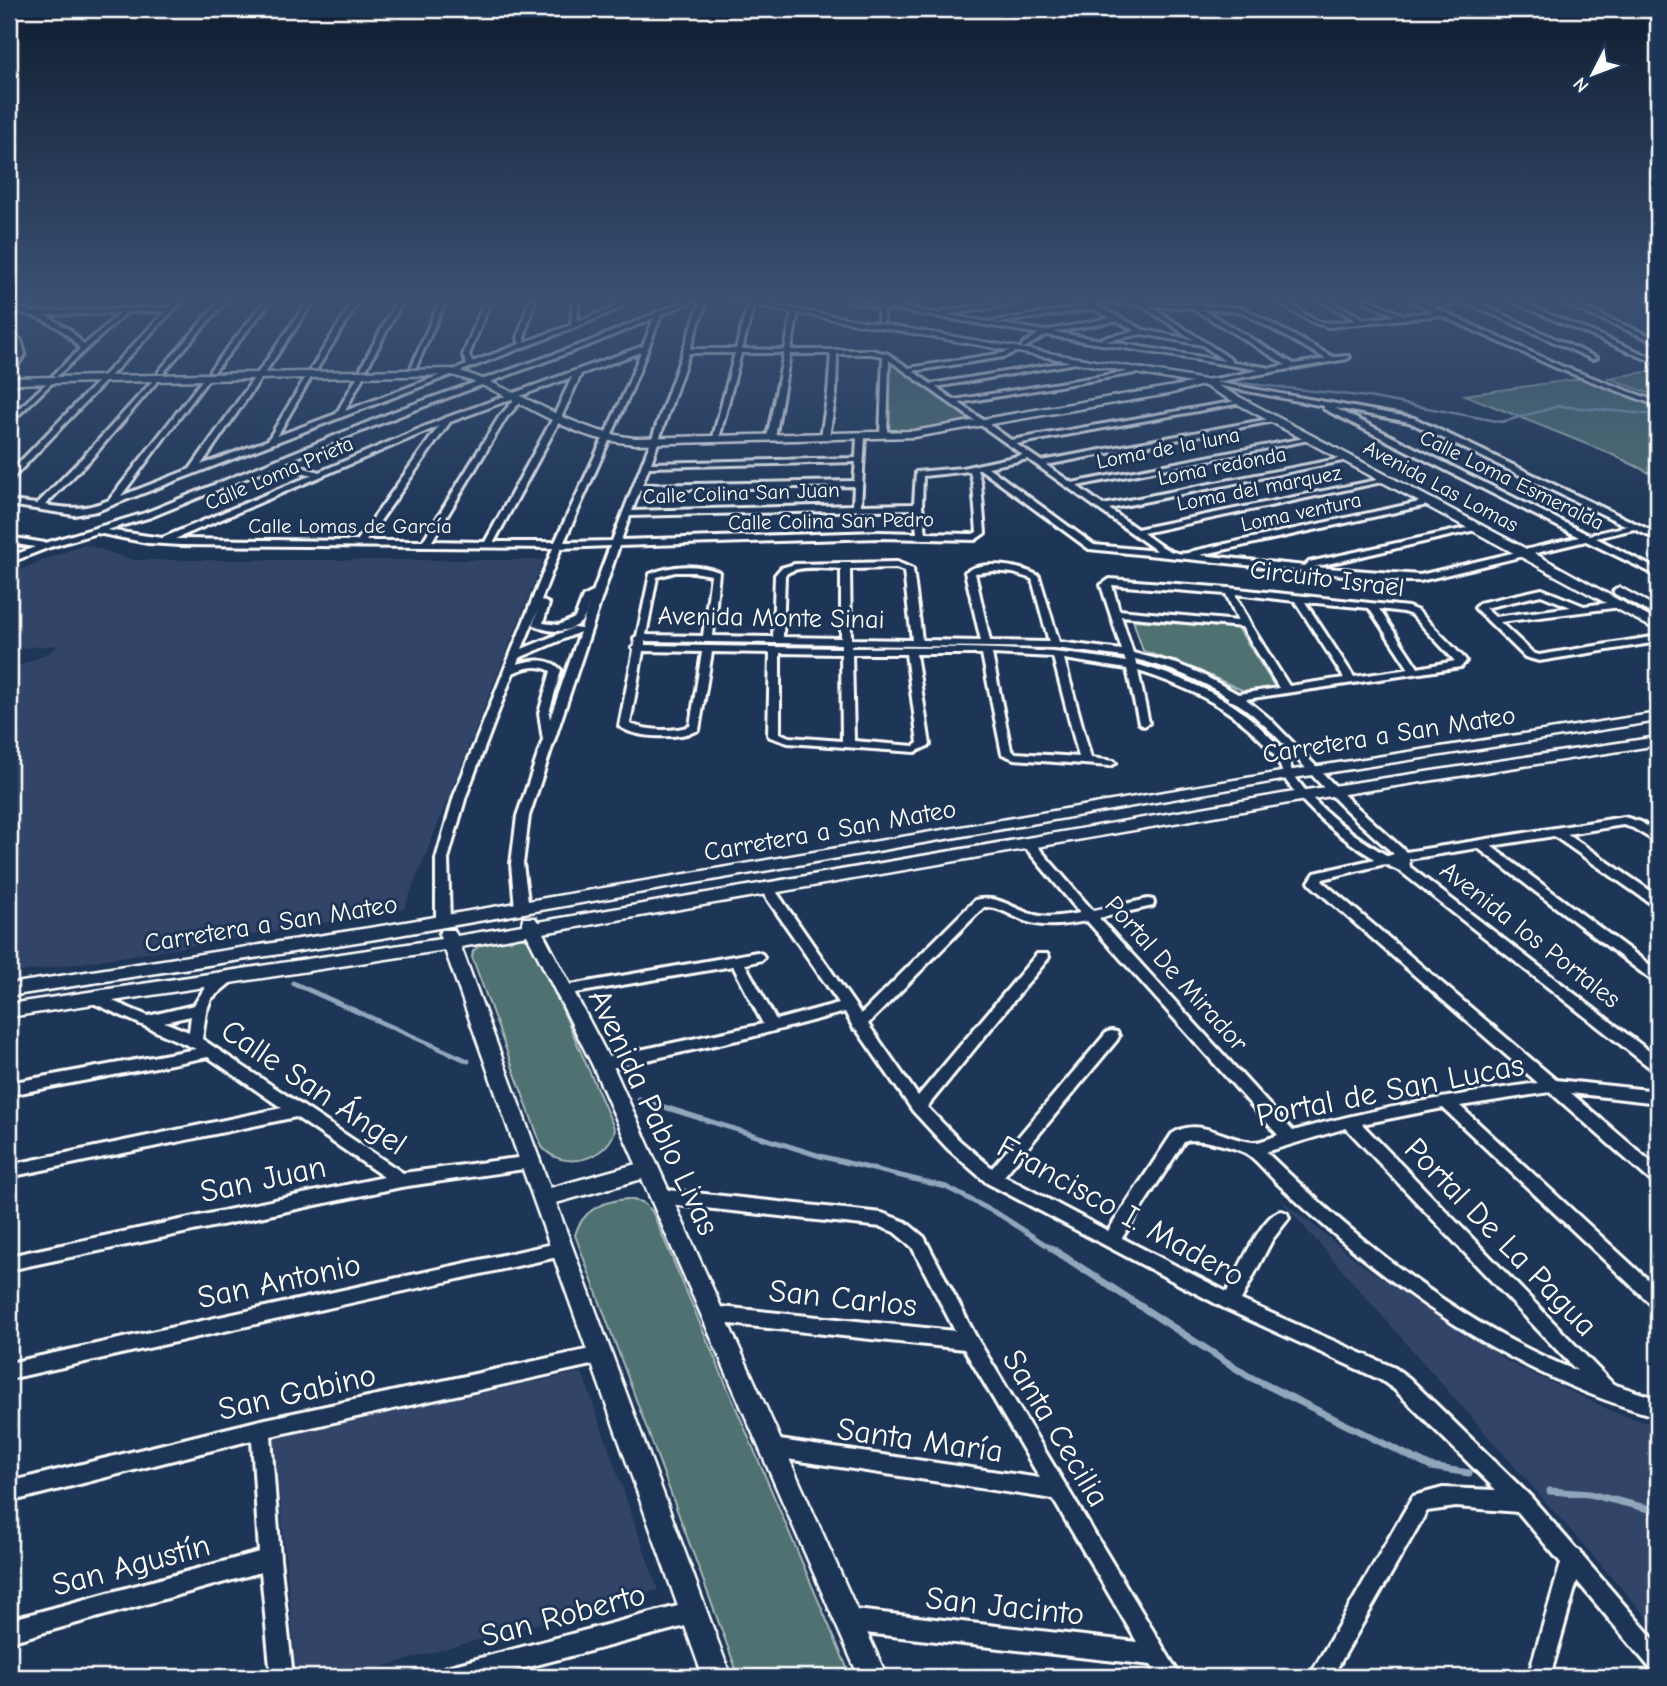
<svg xmlns="http://www.w3.org/2000/svg" width="1667" height="1686" font-family="'Comic Neue',sans-serif">
<rect width="100%" height="100%" fill="#1d3557"/>
<filter id="ink" filterUnits="userSpaceOnUse"><feTurbulence type="fractalNoise" baseFrequency=".0143" numOctaves="2"/><feDisplacementMap in="SourceGraphic" scale="14" xChannelSelector="R" yChannelSelector="G"/><feConvolveMatrix kernelMatrix="1 2 1 2 8 2 1 2 1" color-interpolation-filters="sRGB"/></filter>
<g filter="url(#ink)">
<!-- built -->
<g fill="#334467">
<polygon points="84,544 133,560 543,560 404,909 173,949 9,974 9,670 49,653 59,645 9,649 9,574"/>
<polygon points="1278,1197 1364,1266 1510,1363 1616,1413 1658,1426 1658,1630"/>
<polygon points="582,1372 658,1590 345,1677 297,1677 274,1436"/>
</g>
<!-- green -->
<g fill="#507171" stroke="#a8b8b8" stroke-width="2">
<polygon points="889,362 972,420 917,430 887,430"/>
<polygon points="1658,370 1658,397 1609,378"/>
<polygon points="1585,378 1658,408 1658,477 1611,454 1465,395"/>
<polygon points="1133,620 1238,628 1275,687 1244,691 1195,669 1143,651"/>
<path d="M516 936 530 940 535 947 615 1130C607 1160 563 1172 542 1147L472 957 473 951 485 941Z"/>
<path d="M627 1199 642 1202 652 1211 851 1677H739L575 1235C582 1210 603 1201 627 1199Z"/>
</g>
<g fill="none" stroke-linecap="round" stroke-linejoin="round">
<!-- stream-far2 -->
<g stroke="#90a6bb" stroke-width="2.5">
<polyline points="920,331 1009,346"/>
<polyline points="1027,349 1195,377"/>
<polyline points="1232,382 1368,397 1502,422 1559,406 1658,415"/>
</g>
<!-- stream-far1 -->
<g stroke="#90a6bb" stroke-width="5">
<polyline points="293,983 468,1061"/>
<polyline points="639,1099 820,1156 946,1187 1000,1215 1054,1250"/>
</g>
<!-- stream -->
<g stroke="#90a6bb" stroke-width="7">
<polyline points="1051,1248 1248,1376 1431,1467 1469,1473"/>
<polyline points="1550,1491 1589,1494 1658,1511"/>
</g>
<defs>
<g id="street">
<polygon points="40,300 59,300 13,307 10,305"/>
<path d="M177 300H183L12 479H9V473L166 311 127 312 56 377 53 375 54 374 80 349C62 324 38 316 9 310V306L34 312 170 307ZM120 313 84 345 70 330 45 315Z"/>
<polygon points="221,300 227,300 163,373 159,373 159,371"/>
<polygon points="266,300 272,300 214,372 210,372 210,370"/>
<path d="M309 300H315L201 465 268 440 308 373 313 374 277 436 336 414 360 372 365 373 345 411 467 365 463 355 485 300H491L469 355 472 362 520 344 518 338 529 300H535L524 338 525 342 571 325 573 300H579L577 322 614 307 618 300H624L618 309 576 327 97 511 74 515 9 505V501L37 504 84 456 158 375 160 376V378L90 460 45 505C71 509 85 510 109 500L206 375H210V377L121 496 190 469Z"/>
<polygon points="354,300 360,300 317,369 312,370 311,369"/>
<polygon points="397,300 403,300 367,368 362,369 361,368"/>
<polygon points="440,300 446,300 416,367 411,368"/>
<path d="M687 300H695L661 315 632 389 564 542 612 541 651 441 699 306 698 300H704L705 306 690 349H736L748 304 751 302 754 304 742 349 785 350 792 312 795 310 798 312 791 350H871L888 354 909 368 1003 353 1018 348 1021 350 1004 357 913 371 931 384 1085 359 1088 361 936 387 954 400 1144 369 1147 371 959 403 1011 440 1243 400 1247 402 1016 444 1041 461 1275 418 1279 420 1046 465 1072 483 1310 437 1314 439 1077 486 1103 505 1348 457 1352 459 1109 509 1137 529 1387 478 1391 480 1143 533C1157 543 1175 560 1193 551L1429 500H1432V504L1200 555 1305 566 1309 562 1480 525V529L1314 567 1420 575 1579 537 1324 409V406L1201 382 1259 370 1046 335 1024 348 1022 347V345L1039 334 887 308 883 309 884 321 881 323 878 321V307L844 300C859 300 875 306 889 304 901 303 911 300 923 300L897 306 941 314 944 311 1021 300H1037L946 315 1044 331 1111 318 1093 309 997 323 994 321 1088 306 1078 300H1086L1144 330 1194 340 1141 305 1091 300H1122L1243 308 1333 357 1349 356 1350 357 1347 359 1215 382 1414 418 1658 534V540L1634 529 1596 538 1658 570V576L1586 541 1420 581H1402L1089 549 980 469H977L981 484 985 533 975 540 879 538 619 546 529 816 523 864 529 908 522 912 515 908 511 864 517 816 543 740 539 713 551 671C539 664 525 667 513 673L466 796 448 859 450 921 443 925 436 921V859L454 796 553 548 180 545 148 543 97 533 50 547 9 563V557L35 547 9 543V537L45 543 145 513 403 408 588 342ZM1150 306 1192 308 1286 365 1271 368 1231 362V359ZM1202 309 1242 312 1326 359 1294 364ZM654 318 643 346 445 418 319 472 285 462 409 412 592 344ZM1117 321 1136 331 1102 338V340L1053 332ZM1142 334 1202 345 1225 361 1105 341ZM641 352 626 389 555 542H494L561 418 581 374ZM689 353H735L712 441 719 439 741 353H784L767 438 771 440 775 438 790 354H831L828 393 821 437 825 439 829 437 836 393 837 354H871L883 356 880 437 887 435 889 360 1023 455 962 468 916 472 914 504 861 505 865 436 861 434 857 436 856 458 651 463ZM572 377 553 418 485 542 432 541 506 418 524 398 520 396ZM517 397 499 417 423 541H366L450 422ZM1335 408 1409 422 1627 526 1589 535ZM439 426 357 541 175 539ZM1028 459 1157 551 1094 545 988 467ZM856 462 854 481 642 485 649 467ZM278 465 312 475 162 538 107 530 151 517ZM970 471 973 484 977 532 973 534 926 533 922 506 923 476ZM854 486 853 505 632 511 640 490ZM914 509 917 533 879 532 621 540 630 516ZM610 546 593 592 583 597 575 618 559 625 543 623 549 604 541 600 561 548ZM590 601 581 629 573 628 522 649 538 610 533 624C546 633 569 634 581 622 586 617 588 607 590 601ZM580 632 550 719 549 713 561 670C550 657 532 660 517 664L519 658Z"/>
<path d="M1273 300C1290 300 1303 315 1318 321 1331 325 1345 321 1357 320L1319 300H1327L1365 319 1395 316 1364 300H1372L1403 315 1434 312 1410 300H1418L1431 306 1433 303 1476 300V302L1597 358 1592 359 1468 303 1433 307 1561 366 1658 402V406L1557 368 1440 315 1329 327 1314 323Z"/>
<polygon points="1508,300 1516,300 1658,360 1658,364"/>
<polygon points="1555,300 1563,300 1658,339 1658,343"/>
<polygon points="9,331 21,340 25,354 11,375 9,376 9,369 19,354 16,342 9,336"/>
<polygon points="53,377 56,379 55,380 9,424 9,418"/>
<path d="M897 562 913 569 922 640 981 641 965 572C984 559 1020 566 1039 576L1059 642 1122 650 1101 585 1110 579 1229 588 1408 607 1418 611 1465 659 1466 661 1461 667 1246 699 1269 718 1346 797 1406 852 1624 817 1641 822 1658 834V843L1633 828 1623 825 1567 834 1658 896V906L1653 905 1554 836 1491 846 1658 971V983L1653 981 1478 848 1409 859 1410 867 1658 1058V1072L1653 1070 1400 871 1385 864 1323 879 1322 881 1556 1080 1658 1091V1103L1571 1093 1658 1168V1184L1652 1182 1550 1092 1460 1106 1658 1289V1308L1652 1305 1443 1108 1362 1124 1613 1384 1658 1399V1417C1536 1382 1432 1318 1335 1235 1315 1218 1295 1200 1276 1182 1267 1173 1259 1163 1249 1155 1239 1148 1194 1136 1184 1142L1122 1238 1227 1292C1236 1274 1259 1222 1276 1213 1281 1210 1282 1211 1287 1213L1289 1218 1272 1240 1241 1300 1395 1368 1409 1378 1530 1496 1576 1549 1580 1551 1583 1557 1658 1644V1671L1650 1668 1577 1581 1550 1677H1528L1561 1563 1518 1512 1456 1507 1427 1511 1332 1677H1309L1413 1496 1443 1488 1496 1490 1395 1390 1381 1380 1224 1308 987 1183 948 1149 913 1111 857 1030 854 1029 845 1012 751 1037 602 1070 597 1068 595 1064 597 1060 602 1058 763 1024 733 966 564 995 559 993 557 990 559 987 757 952 762 954 764 957 762 960 745 964 776 1020 839 1003 761 890 760 887 761 884H771L861 1014 975 900C999 894 1014 910 1035 915 1049 919 1066 915 1080 913L1024 846 1022 843 1028 839 1032 840 1093 911 1148 899 1153 900 1154 903 1153 906 1099 918 1293 1131C1374 1108 1455 1095 1538 1083L1311 885 1309 882 1315 873 1375 859C1342 839 1310 813 1287 782 1282 774 1281 765 1276 758 1272 752 1267 746 1262 741 1228 705 1185 686 1138 671L1149 723 1144 726 1139 723 1127 669 1064 659 1091 758 1114 761 1116 763 1110 766 1014 759 1002 754 982 654H916L930 745 915 752 788 743 770 737 768 735 770 653 712 652 699 730C679 739 635 739 619 726L634 650 632 648 635 646 634 638 637 636 650 574C671 565 697 563 719 572L713 636 773 637 775 575 781 568 795 564ZM896 568 904 571 912 640 851 639 850 569ZM841 569V638L783 637 785 575C797 564 825 569 841 569ZM993 571 1013 573 1032 579 1049 642 990 641 975 573ZM675 572H694L711 575 703 636 646 635 657 577ZM1112 585 1226 594 1238 621 1119 610ZM1235 594 1295 601 1344 678 1289 686 1250 624ZM1305 602 1369 608 1409 669 1354 677ZM1379 609 1403 612 1412 615 1455 661 1418 668ZM1121 616 1242 627 1279 688 1238 694 1199 673 1177 664 1133 653ZM645 641 841 644V648L645 645ZM851 645 1055 648 1124 657 1126 662C1035 645 943 648 851 648ZM643 651 702 652 690 726C672 732 648 731 630 724ZM780 653 841 654 842 741 789 737 780 733ZM852 654H906L918 743 914 746 854 741ZM992 654 1053 657 1079 757 1016 753 1011 750ZM1135 659C1168 667 1199 679 1228 697V700C1251 703 1308 772 1327 791 1348 813 1371 834 1394 854L1388 856C1354 836 1316 809 1294 775 1291 771 1291 765 1288 760 1283 749 1273 740 1264 731 1229 695 1183 678 1136 664ZM984 907C1001 906 1015 919 1031 923 1049 928 1069 924 1087 921L1278 1135C1270 1138 1260 1143 1252 1142 1225 1140 1199 1116 1172 1134L1108 1231 1004 1176 1117 1040 1119 1036 1117 1032 1112 1031 1107 1032 992 1168 959 1140 927 1107 1047 960 1049 957 1047 954H1037L918 1096 868 1024ZM1346 1128 1577 1371C1458 1324 1356 1239 1266 1152Z"/>
<path d="M1542 589 1584 606 1621 601 1626 604 1621 607 1500 622 1533 653 1539 655 1658 636V642L1539 661 1525 657 1475 608 1479 603ZM1541 595 1571 607 1495 617 1485 608Z"/>
<path d="M228 974 233 976 235 979 211 999 206 1012 202 1039 403 1173 532 1156 538 1157 540 1162 538 1167 401 1187 9 1270V1256L384 1177 296 1117 9 1177V1165L282 1108 208 1057 9 1095V1083L196 1049 86 1000 84 997 86 994H96L148 1016 194 1005 206 986ZM191 1016 189 1032 164 1022Z"/>
<polygon points="658,1189 882,1213 906,1222 924,1237 975,1335 1181,1677 1158,1677 1151,1665 847,1631 839,1628 836,1620 839,1612 847,1609 1137,1642 1053,1499 773,1457 766,1455 763,1448 766,1441 773,1439 1040,1478 964,1349 711,1322 705,1320 702,1314 705,1308 711,1306 955,1331 912,1247 894,1232 881,1227 658,1203 652,1201 650,1196 652,1191"/>
<polygon points="562,1242 568,1244 570,1249 568,1254 562,1256 9,1379 9,1363"/>
<polygon points="600,1347 606,1349 609,1355 606,1361 600,1363 271,1436 280,1559 293,1677 271,1677 261,1572 9,1642 9,1620 259,1552 252,1440 9,1502 9,1482 261,1420"/>
<polygon points="693,1602 700,1606 704,1613 700,1620 693,1624 490,1677 439,1677 442,1669 450,1666"/>
</g>
<g id="secondary">
<path d="M724 300H742L1205 380 1217 378V382L1213 383 1530 551 1658 622V631L1203 385 1168 394 914 437 635 444C617 442 599 440 581 433 536 416 499 387 452 375L9 384V378L452 369C519 386 566 431 635 438L914 431 1192 383Z"/>
<polygon points="1619,587 1658,608 1658,617 1615,594 1613,591"/>
<polygon points="1658,713 1658,721 1287,779 382,938 9,996 9,984 382,926 1287,771"/>
<path d="M1658 737V745L1306 800 543 933 612 1064 887 1677H859L642 1179 556 1203 731 1677H703L445 950 9 1017V1004L441 939 439 934 442 930H454L457 936 522 925 523 918H535L538 922 1306 790ZM527 935 592 1064 636 1164 550 1188 461 947Z"/>
</g>
</defs>
<!-- street casing -->
<use href="#street" stroke="#fff" stroke-width="6"/>
<!-- secondary casing -->
<use href="#secondary" stroke="#fff" stroke-width="5"/>
<!-- street -->
<use href="#street" fill="#1d3557" fill-rule="evenodd"/>
<!-- secondary -->
<use href="#secondary" fill="#1d3557" fill-rule="evenodd"/>
</g>
</g>
<!-- sky -->
<linearGradient id="sky" x2="0" y2="1"><stop stop-color="#101d30"/><stop offset="0.56" stop-color="#3a5174"/><stop offset="1" stop-color="#3a5174" stop-opacity="0"/></linearGradient>
<rect width="1667" height="536" fill="url(#sky)"/>
<g text-anchor="middle" dominant-baseline="central" stroke-width="6" stroke-linejoin="round" paint-order="stroke">
<!-- far-street labels -->
<g font-size="21" fill="#fff" stroke="#1d3557">
<text transform="translate(1168 448) rotate(-11)">Loma de la luna</text>
<text transform="translate(1222 466) rotate(-11)">Loma redonda</text>
<text transform="translate(279 473) rotate(-23)">Calle Loma Prieta</text>
<text transform="translate(1512 480) rotate(26)">Calle Loma Esmeralda</text>
<text transform="translate(1441 486) rotate(28)">Avenida Las Lomas</text>
<text transform="translate(1259 488) rotate(-11)">Loma del marquez</text>
<text transform="translate(741 493) rotate(-2)">Calle Colina San Juan</text>
<text transform="translate(1301 512) rotate(-12)">Loma ventura</text>
<text transform="translate(831 521) rotate(-1)">Calle Colina San Pedro</text>
<text x="350" y="526">Calle Lomas de García</text>
</g>
<!-- street labels -->
<g font-size="26" fill="#fff" stroke="#1d3557">
<text transform="translate(1327 579) rotate(7)">Circuito Israel</text>
<text transform="translate(771 618) rotate(1)">Avenida Monte Sinai</text>
<text transform="translate(1389 735) rotate(-9)">Carretera a San Mateo</text>
<text transform="translate(830 831) rotate(-10)">Carretera a San Mateo</text>
<text transform="translate(271 924) rotate(-9)">Carretera a San Mateo</text>
<text transform="translate(1530 935) rotate(38)">Avenida los Portales</text>
<text transform="translate(1176 974) rotate(48)">Portal De Mirador</text>
</g>
<!-- near-street labels -->
<g font-size="32" fill="#fff" stroke="#1d3557">
<text transform="translate(314 1087) rotate(34)">Calle San Ángel</text>
<text transform="translate(1390 1090) rotate(-11)">Portal de San Lucas</text>
<text transform="translate(654 1112) rotate(65)">Avenida Pablo Livas</text>
<text transform="translate(263 1179) rotate(-12)">San Juan</text>
<text transform="translate(1121 1211) rotate(29)">Francisco I. Madero</text>
<text transform="translate(1501 1237) rotate(46)">Portal De La Pagua</text>
<text transform="translate(279 1281) rotate(-12)">San Antonio</text>
<text transform="translate(843 1298) rotate(6)">San Carlos</text>
<text transform="translate(297 1392) rotate(-13)">San Gabino</text>
<text transform="translate(1056 1428) rotate(59)">Santa Cecilia</text>
<text transform="translate(920 1440) rotate(8)">Santa María</text>
<text transform="translate(131 1565) rotate(-15)">San Agustín</text>
<text transform="translate(1005 1606) rotate(6)">San Jacinto</text>
<text transform="translate(563 1615) rotate(-15)">San Roberto</text>
</g>
</g>
<!-- margin -->
<rect width="1667" height="1686" fill="none" stroke="#1d3557" stroke-width="35"/>
<rect x="18" y="18" width="1632" height="1651" fill="none" stroke="#fff" stroke-width="2.5" filter="url(#ink)"/>
<!-- north arrow -->
<g transform="translate(1593 74) rotate(228)" stroke="#1d3557" stroke-width="5" paint-order="stroke">
<path d="M0-5L12 26L0 18L-12 26Z" fill="#ffffff"/>
<text y="-10" font-size="19" font-weight="bold" text-anchor="middle" fill="#ffffff">N</text>
</g>
</svg>
